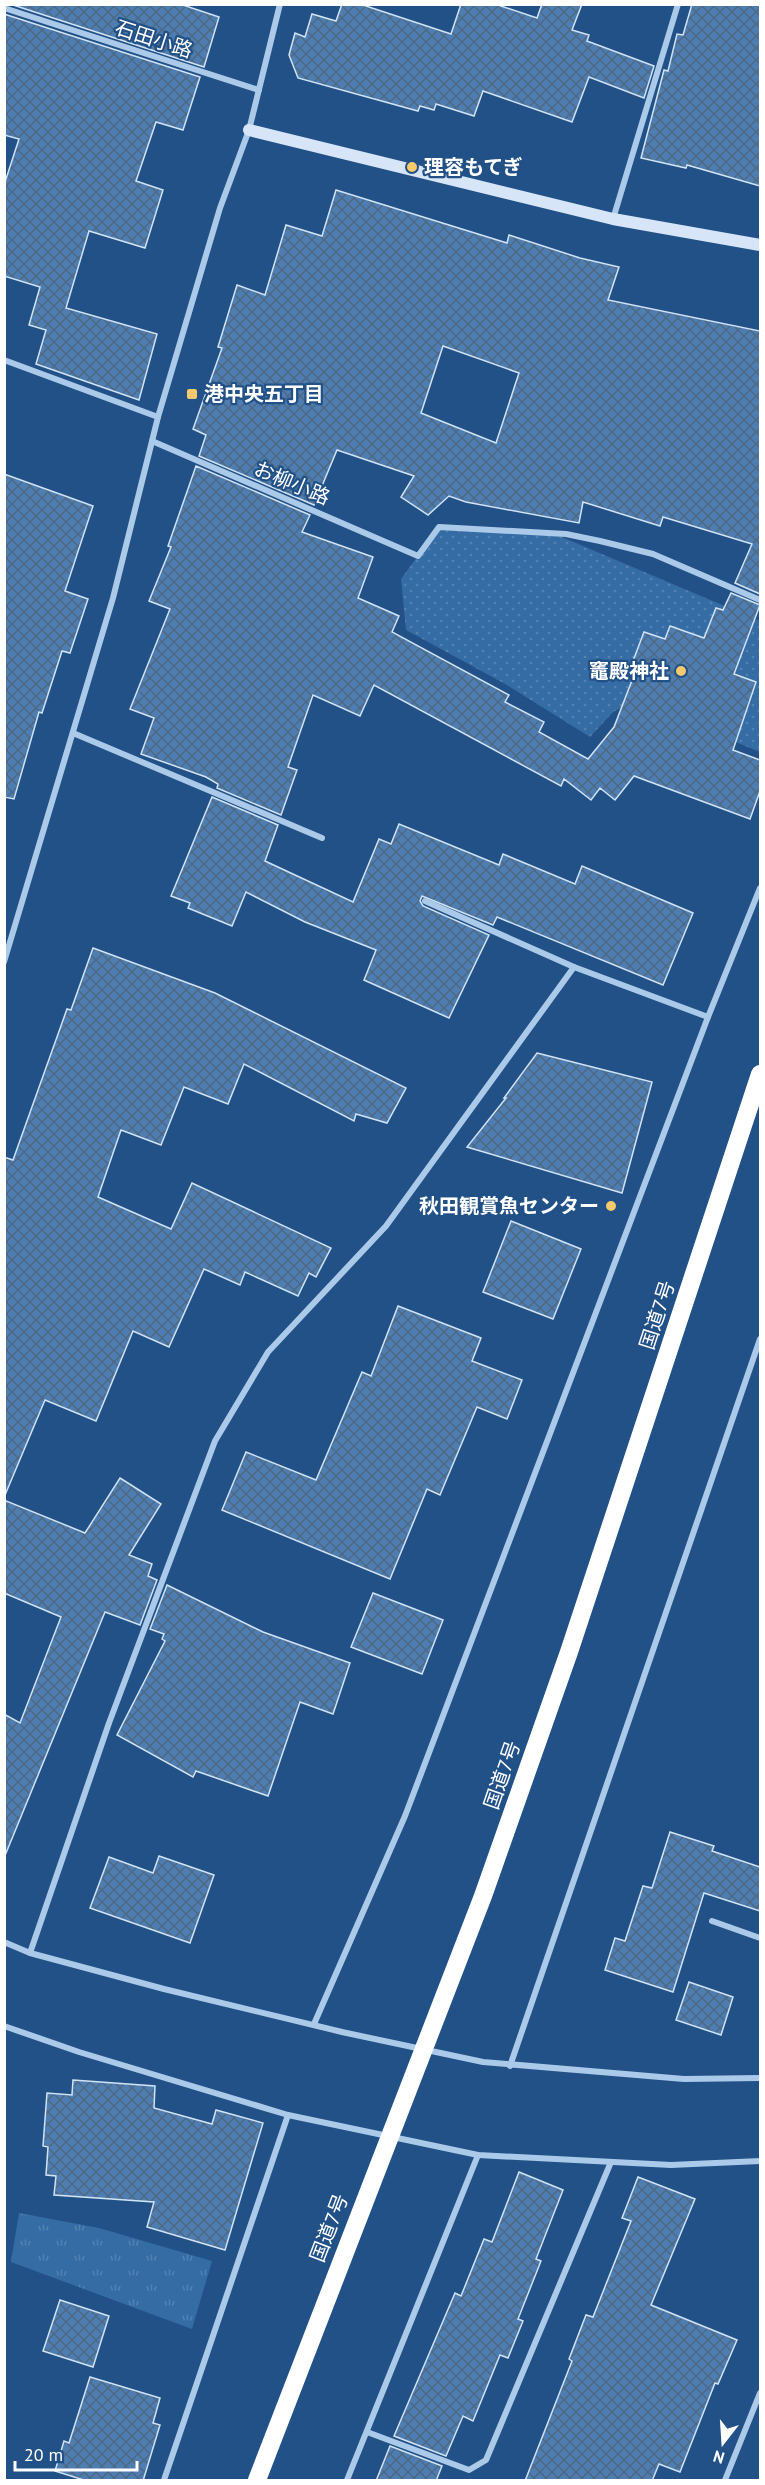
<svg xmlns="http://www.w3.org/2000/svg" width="765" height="2485" font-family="'PT Sans','Noto Sans JP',sans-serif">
<defs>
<pattern id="grass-tufts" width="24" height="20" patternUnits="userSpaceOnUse" patternTransform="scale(1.5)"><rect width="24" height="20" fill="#356ca4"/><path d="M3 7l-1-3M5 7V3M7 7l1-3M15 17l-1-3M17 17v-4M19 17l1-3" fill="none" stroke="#5382b2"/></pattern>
<pattern id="park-dots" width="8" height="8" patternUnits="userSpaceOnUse" patternTransform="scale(1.5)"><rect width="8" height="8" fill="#356ca4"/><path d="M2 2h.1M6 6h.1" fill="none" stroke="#5382b2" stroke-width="1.8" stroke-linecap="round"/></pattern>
<pattern id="building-cross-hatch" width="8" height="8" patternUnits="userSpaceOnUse" patternTransform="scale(1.5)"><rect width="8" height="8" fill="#4e7eb1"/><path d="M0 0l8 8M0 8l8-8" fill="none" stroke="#4d6884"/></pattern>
</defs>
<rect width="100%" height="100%" fill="#215187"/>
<!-- grass -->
<polygon fill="url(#grass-tufts)" points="19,2213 99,2228 212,2261 192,2329 11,2262"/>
<!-- park -->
<polygon fill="url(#park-dots)" points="439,527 550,532 760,621 760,752 634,701 613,712 590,737 507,685 406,630 401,579"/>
<!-- building -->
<g fill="url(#building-cross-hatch)" stroke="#d0e3f7" stroke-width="1.5" fill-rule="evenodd">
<polygon points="10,4 180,4 219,17 204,67"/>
<polygon points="342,4 360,4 451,34 461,4 495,4 537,18 542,4 582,4 572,30 589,35 587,41 654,66 644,98 589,77 572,122 483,91 474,116 436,104 434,110 420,106 418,111 298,78 289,55 295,33 305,37 312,14 336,21"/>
<polygon points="692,4 760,4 760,186 687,165 686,168 641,158 664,70 668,71 677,34 683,35"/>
<polygon points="4,14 200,77 183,130 156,122 136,181 163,190 145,248 89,231 66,308 157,334 139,400 36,364 46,330 29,325 40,287 4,276 4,185 19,139 4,135"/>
<path d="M336 190 507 243 509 235 580 258 619 267 608 300 760 331V594L735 583 752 544 663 517 660 526 583 502 579 523 466 502 449 496 428 515 401 497 414 476 337 450 314 505 199 456 206 435 193 429 222 348 218 347 237 285 265 295 286 225 322 236ZM443 346 519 373 496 443 421 413Z"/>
<polygon points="196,466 310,515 302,532 373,557 358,598 399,616 392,632 509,695 505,702 544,722 539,732 588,759 614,727 636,670 630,669 644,632 665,639 670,626 704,638 716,608 723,610 731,593 760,605 734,674 756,682 733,750 760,760 760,791 750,819 634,776 615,800 600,788 591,800 564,779 561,786 374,685 360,716 313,695 288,767 297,770 281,815 217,788 218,784 206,777 141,754 154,718 130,709 170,609 149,601 171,547 168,546"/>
<polygon points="4,474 93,506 65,591 88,599 70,653 62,651 42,713 39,712 14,799 4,797"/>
<polygon points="212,797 278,825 265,861 353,902 379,839 391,844 399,824 499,865 503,854 575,884 582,866 693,913 663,985 497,917 493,925 422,896 420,901 423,906 489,935 449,1018 364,980 376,950 305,922 246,892 232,926 188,908 190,903 171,896"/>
<polygon points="93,948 215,993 406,1088 387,1123 356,1114 354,1121 244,1064 228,1104 184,1087 161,1145 121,1130 98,1197 171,1229 192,1183 331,1248 316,1277 309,1273 298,1296 245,1272 240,1285 204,1269 169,1347 133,1331 96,1421 45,1400 5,1495 4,1157 13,1160 67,1009 71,1010"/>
<polygon points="537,1053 652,1082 622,1193 467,1147 506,1098 504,1098"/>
<polygon points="511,1221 581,1249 553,1319 483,1292"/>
<polygon points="398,1306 481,1338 472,1361 522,1380 507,1419 477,1407 440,1495 427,1489 390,1579 222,1510 246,1452 316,1480 362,1372 371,1376"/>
<polygon points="120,1478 161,1504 129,1555 152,1564 148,1576 157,1580 140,1625 105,1612 4,1858 4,1714 20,1723 61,1617 4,1593 4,1500 85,1533"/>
<polygon points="167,1585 263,1632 350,1663 333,1714 300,1702 268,1796 196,1771 193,1777 117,1735 165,1641 162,1639 164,1634 150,1629"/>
<polygon points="373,1593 443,1620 422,1674 351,1647"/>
<polygon points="670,1832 714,1846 712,1851 760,1867 760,1911 704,1893 673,1992 605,1970 615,1938 625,1941 643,1886 652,1888"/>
<polygon points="159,1856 214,1875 190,1943 90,1908 109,1857 153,1873"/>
<polygon points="689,1982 733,1997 721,2035 676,2020"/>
<polygon points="73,2080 155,2086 154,2108 212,2124 216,2110 263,2123 225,2250 147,2227 154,2202 54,2195 56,2176 46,2175 48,2147 43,2146 47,2093 72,2095"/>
<polygon points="519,2172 563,2190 536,2259 541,2261 518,2319 523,2321 508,2358 500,2355 473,2421 463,2416 446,2456 394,2436 455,2293 461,2296 484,2239 492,2242"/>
<polygon points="638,2177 695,2199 651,2305 737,2340 718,2384 715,2383 680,2472 659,2464 652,2481 525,2481 572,2361 569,2359 586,2315 593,2317 631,2221 622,2218"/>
<polygon points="60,2300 109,2316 93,2367 43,2351"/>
<polygon points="90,2377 160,2398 153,2423 160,2425 143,2481 87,2481 55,2471 64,2441 69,2443"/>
<polygon points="390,2446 442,2466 436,2481 376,2481"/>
</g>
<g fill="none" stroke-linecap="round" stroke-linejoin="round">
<!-- street -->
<g stroke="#abcaea" stroke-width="6">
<polyline points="4,8 259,90"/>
<polyline points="613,219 678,4"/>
<polyline points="4,360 158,417"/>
<polyline points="152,441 418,556 439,527 566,534 600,541 653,554 760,600"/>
<polyline points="73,733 322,838"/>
<polyline points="425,901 574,967"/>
<polyline points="4,962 113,598 158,417 220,208 249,130 280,4"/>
<polyline points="712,1921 760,1938"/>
<polyline points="4,1942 30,1953 164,1989 342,2032 483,2062 684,2079 760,2078"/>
<polyline points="30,1953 109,1723 215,1441 268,1352 386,1226 574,967 708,1017"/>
<polyline points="314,2024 405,1816 708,1017 760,888"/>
<polyline points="4,2026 79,2052 288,2115 478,2155 671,2165 760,2161"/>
<polyline points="510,2066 760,1339"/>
<polyline points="367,2432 469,2470 486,2460 611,2162"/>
<polyline points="164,2480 288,2115"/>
<polyline points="347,2480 478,2155"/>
<polyline points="725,2480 760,2393"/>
</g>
<!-- secondary -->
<polyline stroke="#d6e6f8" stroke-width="12" points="249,130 613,219 760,245"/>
<!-- highway -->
<polyline stroke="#fff" stroke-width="18" points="257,2480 483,1896 569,1652 760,1074"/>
</g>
<!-- markers -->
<g fill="#f6c96d" stroke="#215187" stroke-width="2">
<circle cx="412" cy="167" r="6"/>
<rect x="186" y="388" width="12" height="12" rx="3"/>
<circle cx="681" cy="671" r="6"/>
<circle cx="611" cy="1206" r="6"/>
</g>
<g text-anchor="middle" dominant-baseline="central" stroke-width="4.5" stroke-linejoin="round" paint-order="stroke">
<!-- street labels -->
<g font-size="20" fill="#fff" stroke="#215187">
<text transform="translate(154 39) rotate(18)">石田小路</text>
<text transform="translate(292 483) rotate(23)">お柳小路</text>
<text transform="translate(657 1315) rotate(-72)">国道7号</text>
<text transform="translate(502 1775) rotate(-71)">国道7号</text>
<text transform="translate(329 2228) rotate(-69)">国道7号</text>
</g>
<!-- poi labels -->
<g font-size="20" font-weight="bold" fill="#fff" stroke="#215187" text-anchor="start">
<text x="424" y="167">理容もてぎ</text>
<text x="204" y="394">港中央五丁目</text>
<text x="669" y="671" text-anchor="end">竈殿神社</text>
<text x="599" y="1206" text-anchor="end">秋田観賞魚センター</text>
</g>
</g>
<!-- border -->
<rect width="765" height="2485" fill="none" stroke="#ffffff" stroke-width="12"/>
<!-- north arrow -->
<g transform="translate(723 2443) rotate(197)" stroke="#215187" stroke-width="4.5" paint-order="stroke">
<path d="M0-4.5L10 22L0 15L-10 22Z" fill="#ffffff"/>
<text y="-9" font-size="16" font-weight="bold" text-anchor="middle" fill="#ffffff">N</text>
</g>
<!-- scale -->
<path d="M15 2461v9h122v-9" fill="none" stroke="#ffffff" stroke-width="3"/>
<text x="24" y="2461" font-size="18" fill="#ffffff" stroke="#215187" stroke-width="4.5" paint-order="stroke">20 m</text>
</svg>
